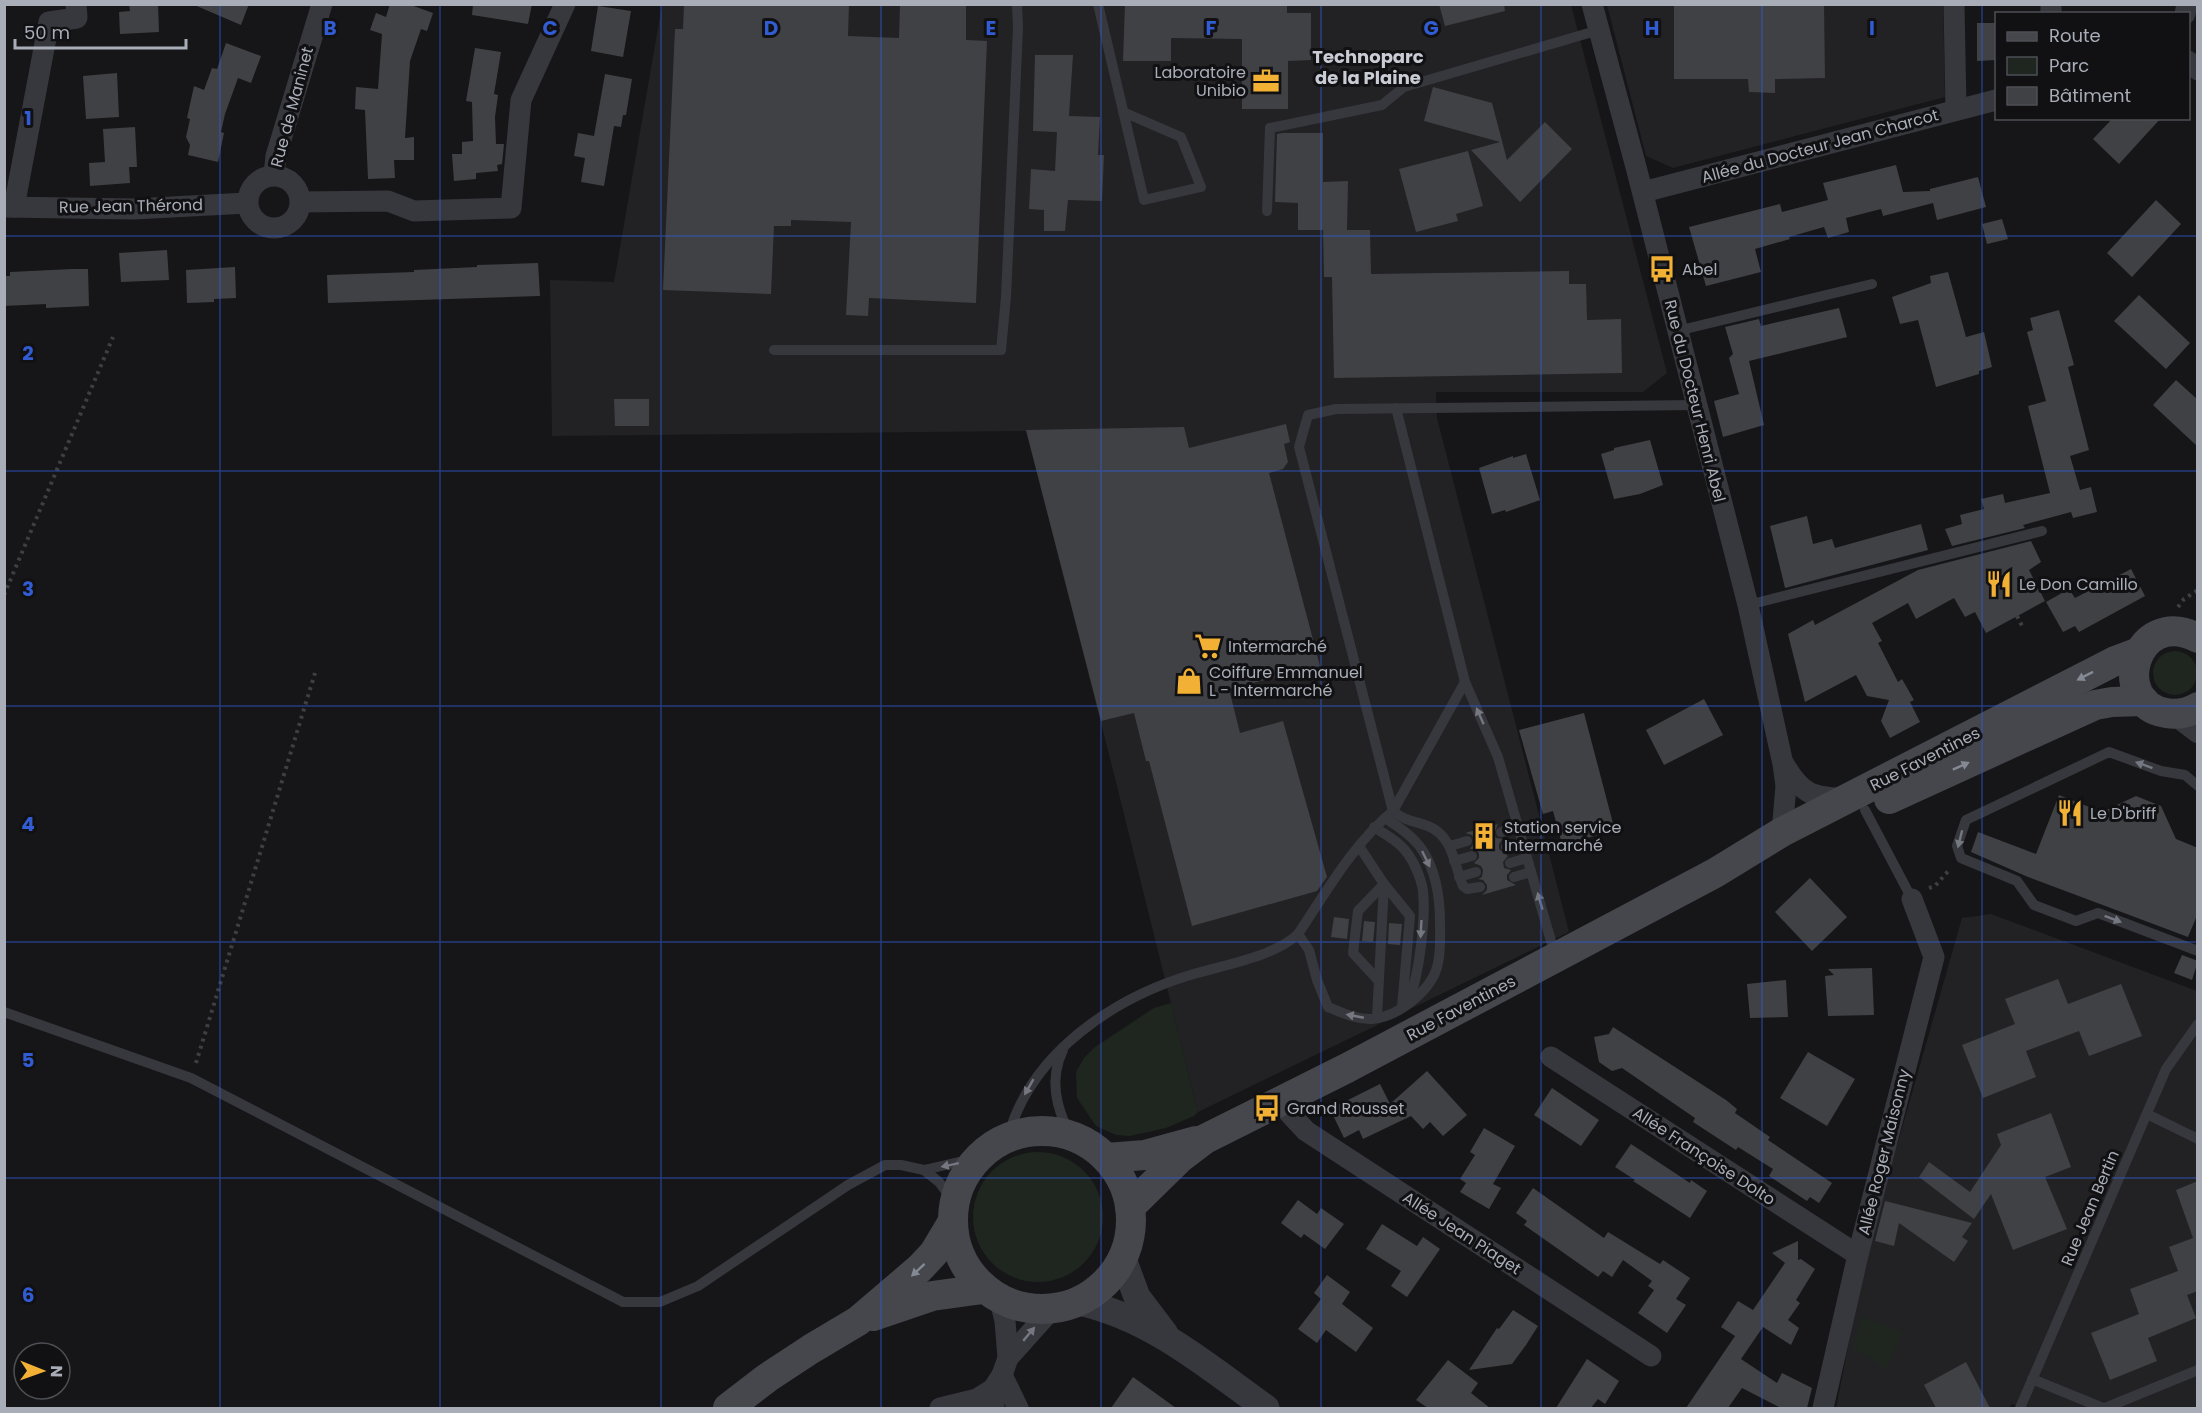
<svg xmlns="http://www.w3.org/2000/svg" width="2202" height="1413" font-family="Poppins,sans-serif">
<rect width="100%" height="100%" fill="#161618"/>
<!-- built -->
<g fill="#222225">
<polygon points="662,5 1571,5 1667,373 1643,392 1436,392 1437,418 1569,932 1198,1112 1112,766 1026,431 552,436 550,280 614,282"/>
<polygon points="1607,5 1943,5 1945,97 1673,168 1646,156"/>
<polygon points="1991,914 2197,991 2197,1408 2022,1408 2012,1404 2009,1408 1836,1408 1867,1251 1962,918"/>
</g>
<!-- green -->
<g fill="#1e261f">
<circle cx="2175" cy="673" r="22"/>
<polygon points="1171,1003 1198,1112 1194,1116 1166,1128 1130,1136 1116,1135 1096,1126 1077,1098 1076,1072 1084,1058 1095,1047 1154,1008"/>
<circle cx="1038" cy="1217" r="65"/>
<polygon points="1861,1316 1902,1332 1886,1370 1854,1347"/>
</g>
<!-- building -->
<g fill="#404145">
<polygon points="129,4 158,4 159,32 120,34 119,12 130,11"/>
<polygon points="192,4 249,4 241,25"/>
<polygon points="390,4 408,4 433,13 427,31 421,29 410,61 405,138 414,137 414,160 394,160 395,178 368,179 365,110 355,109 356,87 378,89 382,34 370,30 376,13 386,17"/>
<polygon points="473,4 532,4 528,24 472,15"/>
<polygon points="684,4 849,4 848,36 899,38 900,4 966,4 966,40 987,41 976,303 869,298 868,316 846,315 851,222 791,220 791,226 774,226 771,294 663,290 675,29 683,29"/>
<polygon points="1125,4 1287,4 1287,13 1311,13 1311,60 1288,61 1288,109 1242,109 1242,39 1171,38 1171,61 1123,61"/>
<polygon points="1439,4 1504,4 1505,11 1445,26"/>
<polygon points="1674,4 1824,4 1825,78 1775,79 1775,93 1749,92 1748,79 1674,79"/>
<polygon points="598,6 631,11 623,57 591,51"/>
<polygon points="1977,23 1996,23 1996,60 1977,61"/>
<polygon points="226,43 261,56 251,83 238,78 225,114 221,132 224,133 218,162 188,155 190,145 186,137 190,119 187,118 194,86 204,90 212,68 217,69"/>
<polygon points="475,48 501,52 494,94 498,95 495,117 496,144 504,144 502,164 497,165 498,171 476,173 476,179 454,181 452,154 462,154 462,142 473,141 472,102 466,101"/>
<polygon points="1035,55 1073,55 1069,116 1100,117 1098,155 1104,155 1102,201 1068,200 1065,231 1044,231 1044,210 1029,209 1031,169 1055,171 1057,132 1033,131"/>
<polygon points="117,73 119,117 86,119 83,76"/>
<polygon points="605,74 632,79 626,115 623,115 621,127 614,126 604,186 581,182 585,158 574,156 578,133 594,136"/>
<polygon points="1433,87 1492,103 1507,160 1545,122 1572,149 1520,202 1471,150 1500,142 1424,121"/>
<polygon points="2113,118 2161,118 2119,164 2093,139"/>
<polygon points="135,127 137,167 129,167 130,183 90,186 89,163 105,162 103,129"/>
<polygon points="1283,133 1323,133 1323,182 1348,181 1347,230 1370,230 1371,274 1569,271 1569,284 1586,284 1587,320 1621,319 1622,373 1334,378 1332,277 1324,277 1323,230 1298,230 1298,203 1275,202 1277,134"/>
<polygon points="1468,151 1483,206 1456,214 1458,221 1416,232 1399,169"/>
<polygon points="1896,165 1903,192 1930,191 1930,189 1978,177 1986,207 1937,220 1933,203 1883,216 1881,209 1846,218 1849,232 1828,238 1824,227 1789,237 1790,239 1755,249 1761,272 1706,286 1689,227 1780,204 1782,212 1828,200 1823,183"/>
<polygon points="2156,200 2181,224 2132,277 2107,253"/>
<polygon points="2002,219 2008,239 1987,244 1982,224"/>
<polygon points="167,250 169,280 121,282 119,253"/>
<polygon points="538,263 540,296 328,303 327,275 414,272 414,270 477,267 477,265"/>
<polygon points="235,267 236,298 214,299 214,302 187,303 186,270"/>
<polygon points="72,269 88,269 89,306 46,308 46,304 4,306 4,276 10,276 10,272"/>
<polygon points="1948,272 1966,337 1984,332 1992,367 1979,371 1979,374 1936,387 1918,320 1900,324 1892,297 1931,283 1930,276"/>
<polygon points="2139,295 2190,343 2166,369 2114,321"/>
<polygon points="1839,308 1847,337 1749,361 1764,425 1723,437 1714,401 1739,394 1729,358 1733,354 1725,327 1759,319 1761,326"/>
<polygon points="2059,310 2074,365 2068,367 2089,450 2070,456 2080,490 2091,487 2097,512 2073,518 2071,512 2023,525 2025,528 1952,546 1945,529 1962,524 1960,515 1984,509 1981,499 2003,494 2005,503 2050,493 2028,406 2046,401 2027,332 2033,330 2030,318"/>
<polygon points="2176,380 2198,400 2198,447 2153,405"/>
<polygon points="614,399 649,399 649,426 615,426"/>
<polygon points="1286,424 1290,442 1284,444 1288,462 1283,469 1269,473 1320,666 1229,689 1240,733 1283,721 1327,877 1317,891 1192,926 1149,761 1146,761 1134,713 1101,721 1026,430 1184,427 1189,448"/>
<polygon points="1650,440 1663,485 1640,494 1614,499 1601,454 1614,450 1614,448"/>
<polygon points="1526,454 1540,500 1506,512 1505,510 1492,514 1479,468 1513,456 1513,458"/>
<polygon points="1807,516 1813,544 1832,539 1835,548 1921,524 1928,550 1785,588 1770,526"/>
<polygon points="2031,541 2041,562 2029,570 2045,601 1986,633 1975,612 1965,617 1954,598 1916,619 1908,603 1872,623 1882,641 1878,643 1898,682 1902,679 1914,700 1910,702 1920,722 1890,738 1881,721 1889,700 1867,696 1856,675 1805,702 1788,634 1813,620 1815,625 1918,570"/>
<polygon points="2131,569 2145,596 2079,632 2075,626 2063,632 2046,602 2069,589 2075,598"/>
<polygon points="1704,699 1723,735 1664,765 1646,730"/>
<polygon points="1584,713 1615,831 1562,844 1553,811 1543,814 1519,730"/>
<polygon points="2059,795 2102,812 2136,796 2161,806 2176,839 2198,848 2198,913 2188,937 2028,877 1971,852 1978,832 2036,854"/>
<polygon points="1498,824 1494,834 1496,838 1503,839 1499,844 1499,849 1508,856 1503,862 1504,868 1511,870 1507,875 1507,880 1516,885 1482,895 1487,890 1487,885 1483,880 1478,879 1482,877 1483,870 1481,866 1474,863 1479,858 1479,853 1474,849 1470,849 1474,843 1474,839 1472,835 1465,833"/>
<polygon points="1810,878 1847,917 1812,951 1775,912"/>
<polygon points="1334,917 1349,919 1347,939 1331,937"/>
<polygon points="1364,921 1375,922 1373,942 1362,941"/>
<polygon points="1389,923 1402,924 1400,945 1388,944"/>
<polygon points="2182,955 2198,961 2192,980 2174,973"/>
<polygon points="1872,968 1874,1015 1828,1016 1825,976 1834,975 1828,969"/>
<polygon points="2058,979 2068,1004 2121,984 2142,1036 2089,1056 2079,1031 2026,1051 2036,1077 1983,1098 1962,1045 2015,1024 2005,999"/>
<polygon points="1786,980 1788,1017 1750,1018 1747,984"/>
<polygon points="1613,1027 1726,1100 1737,1109 1735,1113 1770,1137 1768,1140 1832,1183 1819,1203 1810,1197 1807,1201 1769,1176 1773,1169 1738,1147 1736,1150 1693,1122 1695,1118 1622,1068 1612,1071 1599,1062 1594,1037 1609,1034"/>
<polygon points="1808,1052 1855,1079 1827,1126 1780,1098"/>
<polygon points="1427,1071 1467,1115 1443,1136 1430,1122 1423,1129 1411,1116 1363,1139 1359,1130 1344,1138 1330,1109 1380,1084 1390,1104"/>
<polygon points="1552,1088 1599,1120 1581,1146 1534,1115"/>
<polygon points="2051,1113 2071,1167 2045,1177 2067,1229 2013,1250 1991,1194 1974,1219 1919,1177 1929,1162 1970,1192 2001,1145 1997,1134"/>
<polygon points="1484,1128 1515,1146 1493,1184 1501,1188 1489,1209 1460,1192 1466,1183 1460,1179 1475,1155 1470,1152"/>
<polygon points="1631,1144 1690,1183 1691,1180 1707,1191 1690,1218 1633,1181 1635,1180 1615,1167"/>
<polygon points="2198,1181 2198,1291 2187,1295 2196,1318 2148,1338 2157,1361 2110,1380 2091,1333 2139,1314 2130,1289 2178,1271 2169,1247 2193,1238 2176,1190"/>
<polygon points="1533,1188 1604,1238 1608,1232 1660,1264 1663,1260 1690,1278 1676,1299 1686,1305 1667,1333 1638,1313 1654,1290 1648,1286 1652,1281 1623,1260 1612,1277 1603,1271 1598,1277 1524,1225 1527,1221 1516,1213"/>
<polygon points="1298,1200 1317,1214 1321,1208 1344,1224 1325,1249 1304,1234 1301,1238 1281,1223"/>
<polygon points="1885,1201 1972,1223 1962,1237 1968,1241 1954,1262 1899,1223 1894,1246 1875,1241"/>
<polygon points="1382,1224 1417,1246 1423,1237 1440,1249 1407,1297 1391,1286 1401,1271 1366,1249"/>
<polygon points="1798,1241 1798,1260 1801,1259 1815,1269 1796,1300 1800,1303 1788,1320 1799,1328 1791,1345 1763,1327 1741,1359 1777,1383 1782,1373 1812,1388 1807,1408 1781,1408 1742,1388 1728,1408 1686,1408 1735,1336 1721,1327 1738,1301 1753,1310 1785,1263 1772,1253"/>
<polygon points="1327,1275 1350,1292 1342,1304 1373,1328 1356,1352 1326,1330 1317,1343 1298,1329 1321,1299 1314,1293"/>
<polygon points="1513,1310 1538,1326 1526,1345 1512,1364 1469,1370 1497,1328 1499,1329"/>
<polygon points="1587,1359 1619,1381 1605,1404 1598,1399 1591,1408 1556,1408"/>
<polygon points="1448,1360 1478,1383 1471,1393 1490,1408 1428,1408 1416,1400"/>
<polygon points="1966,1362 1990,1408 1936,1408 1924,1385"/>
<polygon points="1133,1377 1176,1408 1111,1408"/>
</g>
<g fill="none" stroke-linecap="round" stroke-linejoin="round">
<!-- path -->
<g stroke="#3d3f44" stroke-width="4" stroke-dasharray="3 4.5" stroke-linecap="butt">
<polyline points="4,595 113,337"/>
<polyline points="2178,607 2184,599 2198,590"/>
<polyline points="2017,616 2023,628"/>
<polyline points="1929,888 1935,886 1950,869"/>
<polyline points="196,1063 315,673"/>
</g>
<!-- service -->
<g stroke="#37383d" stroke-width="10">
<polyline points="1098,4 1144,200 1201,187 1181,137 1123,112"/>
<polyline points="1267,211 1270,128 1382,105 1404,87 1599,30"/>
<polyline points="1677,331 1872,284"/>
<polyline points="774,350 1001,350 1006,297 1018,28 1017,4"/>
<polyline points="1396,408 1465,682 1498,757 1555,955"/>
<polyline points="1748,605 2042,531"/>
<path d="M1465 682 1393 811C1404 821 1415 821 1428 826 1453 836 1454 864 1463 886L1467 889 1480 887"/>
<polyline points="2198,786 2185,775 2161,771 2109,752 1966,820 1957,846 1961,858 2017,881 2034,905 2076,921 2098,913 2198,951"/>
<polyline points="1865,810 1912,899"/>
<path d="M1374 827C1383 833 1394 839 1401 846 1412 856 1421 877 1423 891 1426 920 1419 974 1409 1001"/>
<polyline points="1501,832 1518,827"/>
<polyline points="1359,846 1384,884 1410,916 1402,1007"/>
<polyline points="1450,846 1467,841"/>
<polyline points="1506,847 1523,843"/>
<polyline points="1454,861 1472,856"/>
<polyline points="1510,863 1527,858"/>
<polyline points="1459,877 1476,872"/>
<polyline points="1514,877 1531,872"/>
<path d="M1298 934 1309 950 1317 980 1328 1007C1341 1012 1357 1020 1372 1019 1398 1017 1433 990 1438 963 1441 951 1440 935 1440 922 1440 898 1436 872 1423 851 1414 837 1399 827 1385 818"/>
<polyline points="1378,980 1353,953 1358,911 1384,884"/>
<polyline points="4,1012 191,1078 623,1302 660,1302 698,1286 848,1185 885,1165 901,1165 924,1170 976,1158"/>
<polyline points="1377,1017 1384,884"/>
<path d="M1063 1050C1049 1079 1056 1107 1070 1135"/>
<polyline points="2147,1114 2198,1139"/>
<path d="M1008 1137C1031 1052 1116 996 1197 973 1228 964 1275 956 1298 934 1327 891 1353 844 1393 811L1299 447 1308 415 1336 409 1696 405"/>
<polyline points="924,1170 939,1182 954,1202"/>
<polyline points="2032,1379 2103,1408"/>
<polyline points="2020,1408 2166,1069 2198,1024"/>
<polyline points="2105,1408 2198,1370"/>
</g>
<!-- minor -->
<g stroke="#37383d" stroke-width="21">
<polyline points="1592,4 1636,167 1748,605 1783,764 1786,786 1782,832"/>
<polyline points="1954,4 1956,110"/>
<polyline points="2051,4 2051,14"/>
<polyline points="2185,14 2186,9 2190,4"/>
<polyline points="2188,61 2198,70"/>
<polyline points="274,175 276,156 322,4"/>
<circle cx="274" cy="202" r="26"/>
<polyline points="1643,192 1996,100"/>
<polyline points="301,202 388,201 414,211 511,208 521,100 565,4"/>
<polyline points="4,207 134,209 247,203"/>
<polyline points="14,207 49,22 77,18 76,4"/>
<polyline points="2173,714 2198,733"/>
<path d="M1784 764C1802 795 1812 797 1846 799"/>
<polyline points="1551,1057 1858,1255"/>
<polyline points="1279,1102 1306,1131 1651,1356"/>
<polyline points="1000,1300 1005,1321 1008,1358"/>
<polyline points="1002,1375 1018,1408"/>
<polyline points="940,1408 977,1399 993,1389"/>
<polyline points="994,1408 993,1389 1002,1375 1008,1358 1051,1310"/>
<polyline points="1823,1408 1858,1255 1934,957 1912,899"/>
</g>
<!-- tertiary -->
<g stroke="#37383d" stroke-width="27">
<polyline points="1123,1259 1137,1297 1165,1334"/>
<path d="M1079 1302C1152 1318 1207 1366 1266 1408"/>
</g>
<!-- secondary -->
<g stroke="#45474d" stroke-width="30">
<path d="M2198 638C2134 605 2109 704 2166 713 2177 715 2188 713 2198 707"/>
<polyline points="1889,799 2095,705 2112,702 2144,701"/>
<circle cx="1042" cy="1220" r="89"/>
<polyline points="1106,1158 1145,1155 1196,1141"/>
<polyline points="1130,1207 1180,1158 1205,1139 1347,1068 1715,873 1782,832 2115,661 2139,652"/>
<polyline points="873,1316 932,1296 983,1289"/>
<polyline points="728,1408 767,1378 811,1349 858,1321 920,1268 934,1253 952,1223"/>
</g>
</g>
<!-- one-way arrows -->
<defs><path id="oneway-solid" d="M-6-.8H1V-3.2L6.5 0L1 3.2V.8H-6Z" transform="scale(1.5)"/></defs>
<g fill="#858993">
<use href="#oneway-solid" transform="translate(2085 676) rotate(153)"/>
<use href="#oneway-solid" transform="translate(1961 766) rotate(-24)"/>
<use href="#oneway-solid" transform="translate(918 1270) rotate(137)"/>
</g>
<g fill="#757881">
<use href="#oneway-solid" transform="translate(1480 716) rotate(-114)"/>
<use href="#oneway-solid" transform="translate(2144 765) rotate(-160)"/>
<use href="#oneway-solid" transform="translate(1960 839) rotate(104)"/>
<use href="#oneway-solid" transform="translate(1426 859) rotate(64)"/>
<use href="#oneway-solid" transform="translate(1540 901) rotate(-106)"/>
<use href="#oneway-solid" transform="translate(2113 919) rotate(21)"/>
<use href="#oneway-solid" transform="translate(1421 929) rotate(93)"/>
<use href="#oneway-solid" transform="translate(1355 1016) rotate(-169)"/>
<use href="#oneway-solid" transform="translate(1029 1087) rotate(120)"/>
<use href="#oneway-solid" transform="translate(950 1165) rotate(168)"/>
<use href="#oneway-solid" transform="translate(1029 1334) rotate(-50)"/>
</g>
<!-- grid -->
<path fill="none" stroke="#325cd3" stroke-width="1.5" stroke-opacity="0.55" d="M220 4V1408M440 4V1408M661 4V1408M881 4V1408M1101 4V1408M1321 4V1408M1541 4V1408M1762 4V1408M1982 4V1408M4 236H2198M4 471H2198M4 706H2198M4 942H2198M4 1178H2198"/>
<!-- icons -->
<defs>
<symbol id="office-bare" viewBox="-9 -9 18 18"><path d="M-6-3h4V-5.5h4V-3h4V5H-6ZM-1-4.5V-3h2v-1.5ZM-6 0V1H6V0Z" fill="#f2b134" stroke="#111113" stroke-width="2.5" paint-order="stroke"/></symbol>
<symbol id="bus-bare" viewBox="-9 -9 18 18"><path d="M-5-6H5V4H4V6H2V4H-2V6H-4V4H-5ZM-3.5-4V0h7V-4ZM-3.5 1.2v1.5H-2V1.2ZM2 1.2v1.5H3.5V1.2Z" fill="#f2b134" stroke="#111113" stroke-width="2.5" paint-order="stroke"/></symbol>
<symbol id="restaurant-bare" viewBox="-9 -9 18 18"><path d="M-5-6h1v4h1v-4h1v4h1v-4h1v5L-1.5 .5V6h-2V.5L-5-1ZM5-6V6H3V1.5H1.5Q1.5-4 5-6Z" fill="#f2b134" stroke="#111113" stroke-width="2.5" paint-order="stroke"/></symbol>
<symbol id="supermarket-bare" viewBox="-9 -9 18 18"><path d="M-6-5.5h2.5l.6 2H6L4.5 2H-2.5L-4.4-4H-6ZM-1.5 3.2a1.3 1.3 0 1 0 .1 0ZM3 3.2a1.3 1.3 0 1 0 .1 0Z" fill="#f2b134" stroke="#111113" stroke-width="2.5" paint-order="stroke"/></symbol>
<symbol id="shop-bare" viewBox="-9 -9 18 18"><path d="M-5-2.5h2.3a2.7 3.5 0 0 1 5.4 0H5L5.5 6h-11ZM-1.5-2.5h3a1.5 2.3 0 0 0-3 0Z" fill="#f2b134" stroke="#111113" stroke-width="2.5" paint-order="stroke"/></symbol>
<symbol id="building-bare" viewBox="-9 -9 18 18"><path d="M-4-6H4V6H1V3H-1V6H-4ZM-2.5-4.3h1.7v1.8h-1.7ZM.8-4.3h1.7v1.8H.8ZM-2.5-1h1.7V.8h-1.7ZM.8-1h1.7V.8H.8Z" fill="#f2b134" stroke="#111113" stroke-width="2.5" paint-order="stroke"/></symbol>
</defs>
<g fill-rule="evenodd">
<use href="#office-bare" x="1247" y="62" width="38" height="38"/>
<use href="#bus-bare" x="1643" y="250" width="38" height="38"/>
<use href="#restaurant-bare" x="1980" y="565" width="38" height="38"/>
<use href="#supermarket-bare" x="1189" y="627" width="38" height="38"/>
<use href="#shop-bare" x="1170" y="662" width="38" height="38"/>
<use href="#restaurant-bare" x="2051" y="794" width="38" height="38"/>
<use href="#building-bare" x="1465" y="817" width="38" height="38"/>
<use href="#bus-bare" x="1248" y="1089" width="38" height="38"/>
</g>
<g text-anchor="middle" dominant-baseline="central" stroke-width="6" stroke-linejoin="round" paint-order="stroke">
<!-- poi labels -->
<g font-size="16" fill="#a8adb8" stroke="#111113" text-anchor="start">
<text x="1246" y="72" text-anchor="end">Laboratoire<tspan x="1246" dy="18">Unibio</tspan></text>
<text x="1682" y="269">Abel</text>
<text x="2019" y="584">Le Don Camillo</text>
<text x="1228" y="646">Intermarché</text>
<text x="1209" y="672">Coiffure Emmanuel<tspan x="1209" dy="18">L - Intermarché</tspan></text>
<text x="2090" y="813">Le D'briff</text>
<text x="1504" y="827">Station service<tspan x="1504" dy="18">Intermarché</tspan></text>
<text x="1287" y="1108">Grand Rousset</text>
</g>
<!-- street labels -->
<g font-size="16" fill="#a8adb8" stroke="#111113">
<text transform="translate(292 107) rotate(-75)">Rue de Maninet</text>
<text transform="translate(1820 146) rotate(-15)">Allée du Docteur Jean Charcot</text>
<text transform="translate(131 206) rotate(-1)">Rue Jean Thérond</text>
<text transform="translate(1695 401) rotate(76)">Rue du Docteur Henri Abel</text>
<text transform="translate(1925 759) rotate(-27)">Rue Faventines</text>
<text transform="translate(1461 1008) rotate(-28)">Rue Faventines</text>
<text transform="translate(1884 1152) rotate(-76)">Allée Roger Maisonny</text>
<text transform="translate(1704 1156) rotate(33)">Allée Françoise Dolto</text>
<text transform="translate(2090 1208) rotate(-67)">Rue Jean Bertin</text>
<text transform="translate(1462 1233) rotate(33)">Allée Jean Piaget</text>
</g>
<!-- neighbourhood labels -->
<g font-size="18" font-weight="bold" fill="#c9ccd4" stroke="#111113">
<text x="1368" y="56">Technoparc<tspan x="1368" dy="21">de la Plaine</tspan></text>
</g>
</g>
<g font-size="20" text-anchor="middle" font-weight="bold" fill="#325cd3" stroke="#111113" stroke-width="6" stroke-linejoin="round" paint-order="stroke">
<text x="330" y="35">B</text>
<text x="550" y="35">C</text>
<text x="771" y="35">D</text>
<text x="991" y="35">E</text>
<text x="1211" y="35">F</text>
<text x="1431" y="35">G</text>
<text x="1652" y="35">H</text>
<text x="1872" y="35">I</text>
<text x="28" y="125">1</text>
<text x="28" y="360">2</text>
<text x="28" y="596">3</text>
<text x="28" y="831">4</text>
<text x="28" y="1067">5</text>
<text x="28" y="1302">6</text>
</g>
<!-- border -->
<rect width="2202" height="1413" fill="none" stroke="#a8adb8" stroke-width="12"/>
<!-- legend -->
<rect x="1995" y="12" width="195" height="108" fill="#111113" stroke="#4d4f55" stroke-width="1.5"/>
<rect x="2007" y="32" width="30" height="9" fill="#45474d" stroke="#4d4f55" stroke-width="1.5"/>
<text x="2049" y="42" font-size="18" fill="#a8adb8">Route</text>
<rect x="2007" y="57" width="30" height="18" fill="#1e261f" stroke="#4d4f55" stroke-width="1.5"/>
<text x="2049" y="72" font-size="18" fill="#a8adb8">Parc</text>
<rect x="2007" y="87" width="30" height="18" fill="#404145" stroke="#4d4f55" stroke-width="1.5"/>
<text x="2049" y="102" font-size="18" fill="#a8adb8">Bâtiment</text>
<!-- north arrow -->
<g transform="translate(42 1371) rotate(91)"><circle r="28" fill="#111113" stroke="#4d4f55" stroke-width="1.5"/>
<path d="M0-4.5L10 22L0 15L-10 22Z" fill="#f2b134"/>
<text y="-9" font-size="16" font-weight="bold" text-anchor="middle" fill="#a8adb8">N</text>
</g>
<!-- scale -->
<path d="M15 39v9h171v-9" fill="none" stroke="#a8adb8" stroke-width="3"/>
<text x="24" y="39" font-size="18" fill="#a8adb8" stroke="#111113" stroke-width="4.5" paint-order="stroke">50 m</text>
</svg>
